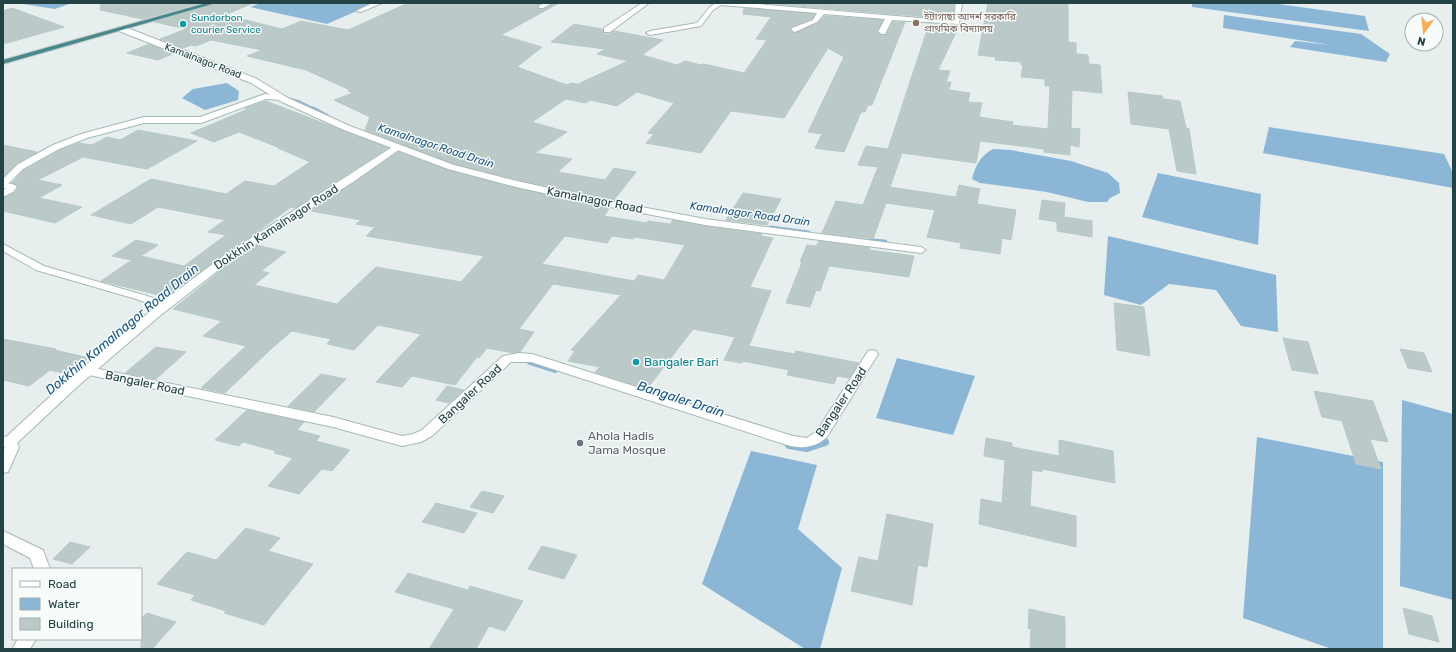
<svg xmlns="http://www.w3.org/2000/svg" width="1456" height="652" font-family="Rubik,'Noto Sans Bengali',sans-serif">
<rect width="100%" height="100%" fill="#e6efee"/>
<!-- water -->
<g fill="#8cb6d6">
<polygon points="16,3 72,3 55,9"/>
<polygon points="261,3 375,3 327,24 250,7"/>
<polygon points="1192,3 1271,3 1365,16 1369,31 1192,7"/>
<polygon points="1224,15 1361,34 1390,54 1386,62 1290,47 1295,41 1331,45 1223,28"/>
<polygon points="227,83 239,91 238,100 205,110 182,98 193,89"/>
<polygon points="1269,127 1444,154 1453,173 1453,188 1263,153"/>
<path d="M993 149 1011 150 1071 161 1108 173 1119 183 1120 193 1110 198 1107 202H1088L1047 192 980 183 972 179C975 166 981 155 993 149Z"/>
<polygon points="1158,173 1261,194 1258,245 1142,217"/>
<polygon points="1108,236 1276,275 1278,332 1241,326 1216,290 1169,284 1141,305 1104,295"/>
<polygon points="897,358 975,376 953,435 876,418"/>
<polygon points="1402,400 1453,414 1453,600 1400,586"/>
<polygon points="1257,437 1383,462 1383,649 1332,649 1243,618"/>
<polygon points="751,451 817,465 798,529 842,568 820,649 805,649 702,584"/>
</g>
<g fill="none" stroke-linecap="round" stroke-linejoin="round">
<!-- stream-far3 -->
<polyline stroke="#8cb6d6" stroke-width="3.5" points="287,99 299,102 315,110"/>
<!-- stream-far2 -->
<g stroke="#8cb6d6" stroke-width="5">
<polyline points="313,109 326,116"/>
<polyline points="771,228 808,233"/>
<polyline points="870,241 885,242"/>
</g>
<!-- stream-far1 -->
<polyline stroke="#8cb6d6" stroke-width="6" points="530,362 555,370"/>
<!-- stream -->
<polyline stroke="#8cb6d6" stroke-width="8" points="789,445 807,448 825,442"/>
</g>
<!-- building -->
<g fill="#bbcac8" stroke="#b8c9c7" fill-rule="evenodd">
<polygon points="101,3 200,3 143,19 100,10"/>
<polygon points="217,3 253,3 225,15 282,29 301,21 348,30 408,3 541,3 538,6 539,10 544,9 553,3 559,3 501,35 542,47 517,67 567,85 571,83 578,84 628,61 597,54 605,49 551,42 574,24 602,29 604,34 610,34 614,31 663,40 642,55 677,65 685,61 701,65 704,64 744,73 767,40 756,39 771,17 743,14 744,8 815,14 812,19 791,27 790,30 794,33 818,23 825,16 883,20 877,32 882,36 886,35 893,22 905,22 872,105 868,105 865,112 861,112 844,152 815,148 822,134 808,132 844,57 828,48 784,118 731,111 701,153 646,143 654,134 648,133 674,103 637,92 617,106 590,100 586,103 566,99 532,122 567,132 535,153 572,159 558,172 605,180 614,168 636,172 614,200 517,180 454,164 365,130 370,117 334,100 353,93 348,91 350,90 306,70 247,56 262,50 211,40 196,46 191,45 183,48 160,39 186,29 155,22"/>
<polygon points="763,3 954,3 953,19"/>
<polygon points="988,3 1068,3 1068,42 1076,43 1076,54 1088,55 1089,64 1100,65 1102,93 1072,90 1071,128 1080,129 1079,147 1070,145 1070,155 1044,152 1044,149 980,141 976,163 902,153 890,187 956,197 959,185 980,189 977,204 1016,210 1011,240 1002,238 1000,254 960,248 961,243 927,237 935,210 886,203 873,239 822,233 836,201 863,205 878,167 858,165 866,146 888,149 929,24 927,24 960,24 938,70 950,71 946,82 951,82 949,90 970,93 968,102 982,103 979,117 1013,122 1012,125 1048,129 1050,86 1045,86 1045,79 1021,77 1023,65 1021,65 1021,62 995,60 996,57 978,55"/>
<polygon points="12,8 64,27 3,44 3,11"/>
<polygon points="149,44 172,54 158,60 127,53"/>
<polygon points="1128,92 1162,96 1163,99 1180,101 1186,128 1189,129 1196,174 1177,171 1169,129 1131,124"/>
<polygon points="266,101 388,148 295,208 291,207 253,235 225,253 167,297 101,281 132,260 112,256 136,240 158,245 141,256 184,266 226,235 208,232 225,220 158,207 131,224 91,215 151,179 226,194 245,181 274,186 310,162 278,148 280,148 239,132 214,142 191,133 248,109 245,108"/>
<polygon points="138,130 197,141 147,169 83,157 38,180 62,185 39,198 82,207 55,223 3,211 3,198 14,193 18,188 16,184 12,183 24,170 60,150 79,143 92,145 107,137 120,140"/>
<polygon points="3,145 37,152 16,164 3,177"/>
<path d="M398 152 448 170 516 188 607 208 609 209 604 216 647 223 648 221 670 224 673 220 705 226 762 234 761 236 773 238 750 287 771 291 749 346 795 354 796 351 859 363 849 378 837 376 834 384 787 375 789 370 742 361V363L724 360 735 337 693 329 647 389 595 372 600 367 568 361 575 351 571 350 621 295 553 284 519 329 534 332 520 352 513 353 487 348 479 358 477 357 455 385 412 376 402 387 376 382 421 334 378 325 354 350 327 344 331 339 292 331 272 348 225 393 201 388 246 346 203 336 222 321 173 309 235 259 256 245 286 252 261 271 269 273 254 285 337 304 376 267 461 282 484 256 366 236 375 227 356 224 361 220 311 211ZM565 236 607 243 612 236 633 239 635 237 685 245 664 280 638 275 634 281 542 264Z"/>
<polygon points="743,193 781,199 767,225 726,220"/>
<polygon points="1042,200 1065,203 1064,217 1092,221 1092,237 1057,231 1057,222 1039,219"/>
<polygon points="819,241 870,248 869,250 914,256 909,277 829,266 820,291 816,290 810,307 786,303 802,262 800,262 807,245 816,246"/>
<polygon points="1114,303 1144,307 1150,356 1117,350"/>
<polygon points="1283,338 1308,342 1318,374 1292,370"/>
<polygon points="3,339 56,349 55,350 89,358 68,374 50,370 29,386 3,380"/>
<polygon points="156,347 186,352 156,379 125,373"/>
<polygon points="1400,349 1424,353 1432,372 1408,368"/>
<polygon points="321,374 346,379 314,412 288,406"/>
<polygon points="447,386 464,390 449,403 436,400"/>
<polygon points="1314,391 1373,401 1388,442 1370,439 1381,469 1356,464 1342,421 1322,417"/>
<polygon points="247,410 304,422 297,430 320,436 316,441 350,450 332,471 322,469 299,494 268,486 293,458 274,453 276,451 243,442 239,446 215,440"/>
<polygon points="986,438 1012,443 1012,447 1059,456 1059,440 1113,451 1115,483 1042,469 1042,472 1032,470 1030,506 1076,516 1076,547 979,524 981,499 1002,503 1005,460 984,456"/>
<polygon points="482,491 504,496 493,513 470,507"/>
<polygon points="436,503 477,513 464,533 422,522"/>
<polygon points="887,514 933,524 927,567 918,565 912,605 851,591 859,557 878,561"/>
<polygon points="246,528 280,538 268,551 313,564 264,625 224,613 226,611 191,600 195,595 157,584 187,552 216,560"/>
<polygon points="70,542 90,547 72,564 53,559"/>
<polygon points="542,546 577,555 564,579 528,569"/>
<polygon points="408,573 468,590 470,586 523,601 505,631 489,626 476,649 429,649 454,609 395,592"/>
<polygon points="1403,608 1432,616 1439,642 1409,634"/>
<polygon points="1029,609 1065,617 1065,649 1030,649 1031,629 1028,628"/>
<polygon points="147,613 176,622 152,649 141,649 141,619"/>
</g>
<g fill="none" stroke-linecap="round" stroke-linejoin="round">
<defs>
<g id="minor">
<polygon points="143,295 164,301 166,303 162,314 78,386 17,443 19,447 8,472 3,473 3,452 5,447 3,446 3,436 6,437 68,380 152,310 154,305 139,300 137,298 139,296"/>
<polygon points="3,531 43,550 50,569 34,569 30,558 3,544"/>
<polygon points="18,639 36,639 30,649 12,649"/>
</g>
<g id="tertiary">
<polygon points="373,3 382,3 361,12 356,11"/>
<polygon points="544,3 552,3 543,8 539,8 539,6"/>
<polygon points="642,3 649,3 610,32 604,32 604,28"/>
<polygon points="715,3 746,3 954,21 956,3 962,3 959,24 892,20 885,34 882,34 878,32 885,19 824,14 817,22 795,32 791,30 792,28 813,20 817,13 721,5 713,10 701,26 650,35 646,33 650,31 697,23 709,8"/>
<polygon points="119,27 125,27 257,79 288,98 350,126 454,165 517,181 594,198 705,219 921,247 926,250 921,253 705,225 594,204 516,187 448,169 344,130 282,102 251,83 119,31"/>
<polygon points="3,182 15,185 17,187 13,192 3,197 3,190 6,188 3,188"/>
<polygon points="3,244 44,266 147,296 149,298 147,300 143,301 36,270 3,251"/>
<path d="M872 350 876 351 878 354 827 437C815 448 802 449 787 445L531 362H511L432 436 421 442 402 446 333 427 89 375 84 374 83 371 84 368 89 367 333 417 402 436 413 434 422 430 503 356 519 353 532 354 793 436 807 438 817 431 868 351Z"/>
</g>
<g id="secondary">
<polygon points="265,94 283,96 287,98 283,100 266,99 201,123 144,123 87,138 59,149 23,169 6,186 3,187 3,179 17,165 29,158 53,145 81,134 144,117 200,117"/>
<polygon points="397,144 402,147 400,149 353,182 234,258 162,314 154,314 152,311 154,308 226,254"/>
</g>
<polygon id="trunk" points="206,3 216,3 3,64 3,60"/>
</defs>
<!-- minor casing -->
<use href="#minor" stroke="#a8b8b7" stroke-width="2"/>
<!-- tertiary casing -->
<use href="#tertiary" stroke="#a8b8b7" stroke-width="2"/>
<!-- secondary casing -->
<use href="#secondary" stroke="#a3bbba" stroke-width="2"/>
<!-- trunk casing -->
<use href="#trunk" stroke="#c1caca" stroke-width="2"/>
<!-- minor -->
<use href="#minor" fill="#fff" fill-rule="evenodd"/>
<!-- tertiary -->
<use href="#tertiary" fill="#fff" fill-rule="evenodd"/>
<!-- secondary -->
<use href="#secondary" fill="#fff" fill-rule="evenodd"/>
<!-- trunk -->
<use href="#trunk" fill="#4b888b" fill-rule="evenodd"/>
</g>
<!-- markers -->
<circle fill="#8d6e63" stroke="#f7fbfa" stroke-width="1.5" cx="916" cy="23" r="4"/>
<g fill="#0f9aa8" stroke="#f7fbfa" stroke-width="1.5">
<circle cx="183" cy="24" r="4"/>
<circle cx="636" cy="362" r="4"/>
</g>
<circle fill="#6b7280" stroke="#f7fbfa" stroke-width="1.5" cx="580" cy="443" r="4"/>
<g text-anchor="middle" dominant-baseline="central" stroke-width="3" stroke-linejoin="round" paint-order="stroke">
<!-- far-education labels -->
<g font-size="10" fill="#785e54" stroke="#f7fbfa" text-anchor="start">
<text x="924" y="17">ইটাগাছা আদর্শ সরকারি<tspan x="924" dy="12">প্রাথমিক বিদ্যালয়</tspan></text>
</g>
<!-- far-culture labels -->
<g font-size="10" fill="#0d838f" stroke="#f7fbfa" text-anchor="start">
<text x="191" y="18">Sundorbon<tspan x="191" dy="12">courier Service</tspan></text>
</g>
<!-- far-street labels -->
<g font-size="10" fill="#234243" stroke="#f7fbfa">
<text transform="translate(203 61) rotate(21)">Kamalnagor Road</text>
</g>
<!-- far-water labels -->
<g font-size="11" font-style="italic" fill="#1a5482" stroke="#f7fbfa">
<text transform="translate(436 146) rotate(18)">Kamalnagor Road Drain</text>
<text transform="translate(750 214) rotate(8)">Kamalnagor Road Drain</text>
</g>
<!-- street labels -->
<g font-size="12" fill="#234243" stroke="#f7fbfa">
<text transform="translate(595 200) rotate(11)">Kamalnagor Road</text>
<text transform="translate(276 227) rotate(-33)">Dokkhin Kamalnagor Road</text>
<text transform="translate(145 383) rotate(12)">Bangaler Road</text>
<text transform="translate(470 394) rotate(-43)">Bangaler Road</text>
<text transform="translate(841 402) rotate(-56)">Bangaler Road</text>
</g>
<!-- culture labels -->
<g font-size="12" fill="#0d838f" stroke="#f7fbfa" text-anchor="start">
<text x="644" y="362">Bangaler Bari</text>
</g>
<!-- worship labels -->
<g font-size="12" fill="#5b616d" stroke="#f7fbfa" text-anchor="start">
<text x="588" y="436">Ahola Hadis<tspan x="588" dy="14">Jama Mosque</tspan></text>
</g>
<!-- water labels -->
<g font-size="13" font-style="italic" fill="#1a5482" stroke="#f7fbfa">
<text transform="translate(122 329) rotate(-40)">Dokkhin Kamalnagor Road Drain</text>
<text transform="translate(681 399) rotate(18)">Bangaler Drain</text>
</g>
</g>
<!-- border -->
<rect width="1456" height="652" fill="none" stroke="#234243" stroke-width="8"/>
<!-- legend -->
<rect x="12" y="568" width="130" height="72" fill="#f7fbfa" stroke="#a2b1b1"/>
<rect x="20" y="581" width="20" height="6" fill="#ffffff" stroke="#a2b1b1"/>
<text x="48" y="588" font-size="12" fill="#234243">Road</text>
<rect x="20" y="598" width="20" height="12" fill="#8cb6d6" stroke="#a2b1b1"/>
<text x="48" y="608" font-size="12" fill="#234243">Water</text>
<rect x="20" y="618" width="20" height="12" fill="#bbcac8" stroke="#a2b1b1"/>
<text x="48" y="628" font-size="12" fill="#234243">Building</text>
<!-- north arrow -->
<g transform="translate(1424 32) rotate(195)"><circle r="19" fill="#f7fbfa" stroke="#a2b1b1"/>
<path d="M0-3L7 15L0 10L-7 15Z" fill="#f7ad5b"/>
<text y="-6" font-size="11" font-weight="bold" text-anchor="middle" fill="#234243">N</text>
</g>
</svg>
